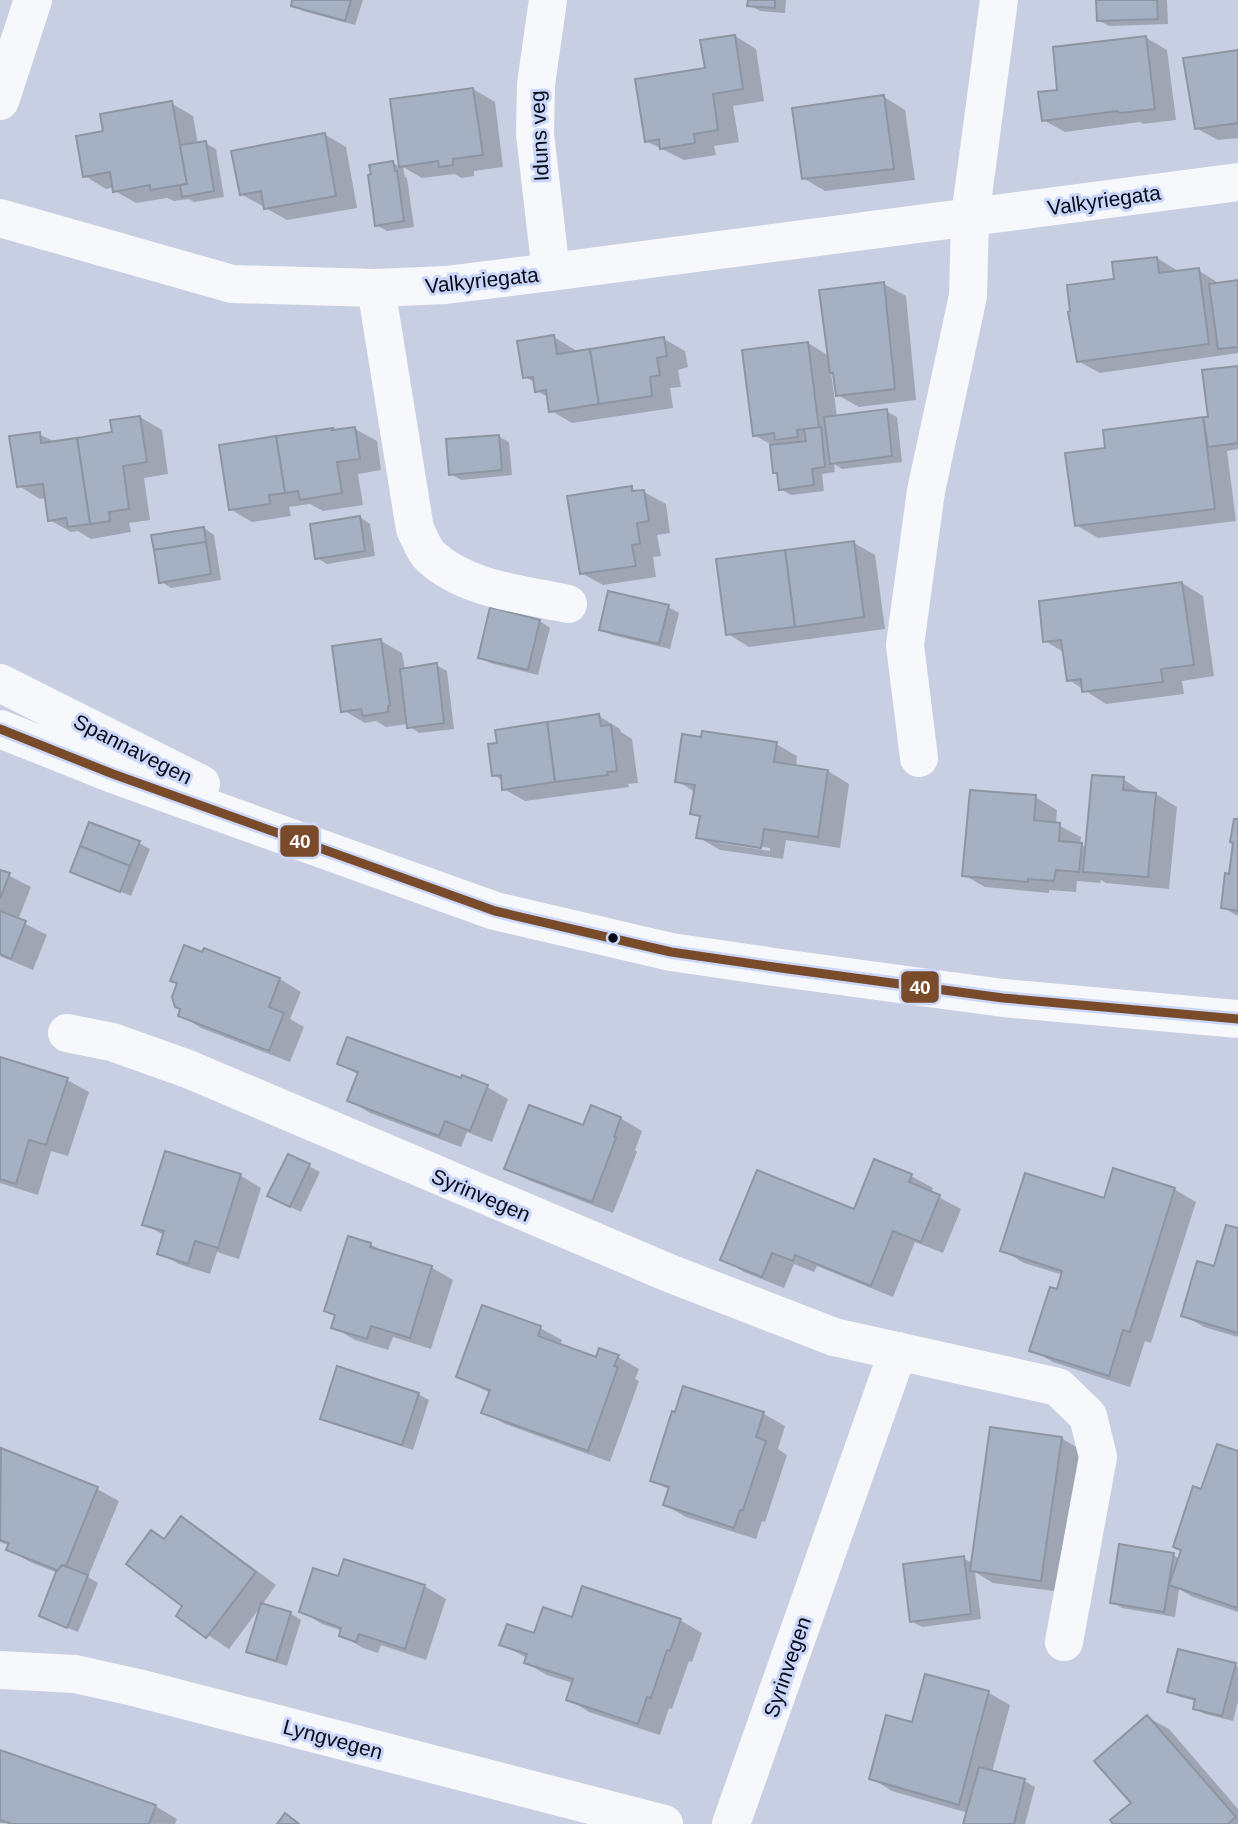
<svg xmlns="http://www.w3.org/2000/svg" width="1238" height="1824" font-family="Arial,sans-serif">
<rect width="100%" height="100%" fill="#c8cfe2"/>
<!-- shadow -->
<g fill="#0003" fill-rule="evenodd">
<polygon points="294,0 363,0 355,25 303,11 293,5"/>
<polygon points="749,0 786,0 785,13 760,11 749,5"/>
<polygon points="1098,0 1167,0 1168,24 1109,26 1098,20"/>
<polygon points="735,36 756,49 764,101 733,106 739,142 714,146 716,155 684,160 646,141"/>
<polygon points="1145,37 1167,50 1176,120 1143,124 1140,122 1065,132 1043,120 1059,91"/>
<polygon points="1238,52 1238,138 1218,140 1196,128"/>
<polygon points="473,89 495,102 503,167 474,171 474,176 462,178 454,174 422,178 403,167 405,177 407,178 414,227 387,231 376,225 393,163 401,168 392,100"/>
<polygon points="884,97 905,110 915,180 825,191 803,178"/>
<polygon points="171,103 193,116 198,144 205,143 216,149 224,197 194,202 189,199 174,201 167,198 136,203 115,191 114,187 106,189 85,176 105,133"/>
<polygon points="324,134 346,147 357,208 287,220 241,194"/>
<polygon points="1157,258 1178,271 1198,270 1220,284 1238,282 1238,353 1100,373 1078,361 1116,281"/>
<polygon points="884,284 906,296 916,400 859,407 836,394 835,374 831,372 837,417 886,411 897,417 902,462 842,469 834,464 835,472 822,474 824,491 791,495 780,489 779,474 775,472 772,445 754,435 808,343 829,356"/>
<polygon points="554,337 575,350 576,353 664,339 685,351 688,367 678,370 681,387 670,388 673,408 572,423 550,410 548,397 537,391 536,383 525,377"/>
<polygon points="1238,368 1238,449 1227,451 1236,521 1098,538 1076,525 1107,450 1105,432 1210,418"/>
<polygon points="140,417 162,430 168,474 144,478 150,520 129,523 131,532 91,539 78,531 71,532 50,520 46,498 40,499 19,486 39,434 55,442 114,434"/>
<polygon points="332,429 336,432 355,429 377,441 381,470 358,474 363,505 323,511 310,504 289,507 291,516 252,522 230,509"/>
<polygon points="498,436 509,442 512,475 461,480 451,474"/>
<polygon points="631,488 638,492 644,492 666,504 670,533 657,535 661,556 653,557 656,577 603,585 581,573"/>
<polygon points="360,517 370,524 375,556 327,564 317,558"/>
<polygon points="204,528 214,535 221,580 171,588 160,581"/>
<polygon points="854,543 875,555 885,629 749,647 728,634"/>
<polygon points="1182,583 1203,596 1214,676 1182,681 1184,694 1106,704 1069,680 1065,653 1045,641"/>
<polygon points="668,607 679,613 670,649 612,635 601,629"/>
<polygon points="540,621 550,628 538,675 490,663 480,657"/>
<polygon points="381,641 402,653 405,670 436,665 447,671 454,729 419,733 409,726 408,724 386,727 376,721 365,723 343,710"/>
<polygon points="599,716 620,729 621,732 632,739 638,783 628,784 629,787 525,801 504,789 503,781 494,775"/>
<path d="M776 744 797 756 796 767 828 771 849 784 840 848 786 840 783 859 720 850 698 837 701 818 692 813 695 792 677 781ZM719 840 770 848V851L719 843Z"/>
<polygon points="1123,779 1144,793 1156,794 1177,807 1169,889 1106,883 1101,880 1100,883 1077,881 1076,892 1049,890 1049,893 985,887 964,875 1035,797 1057,810 1056,824 1081,837 1080,844 1087,848"/>
<polygon points="1238,821 1238,916 1222,907"/>
<polygon points="139,843 150,849 131,896 72,872"/>
<polygon points="0,871 31,887 18,920 47,935 33,970 0,956"/>
<polygon points="204,950 280,979 301,992 290,1019 304,1027 290,1062 201,1028 180,1015 182,1009 178,983"/>
<polygon points="0,1059 67,1080 89,1092 68,1156 51,1151 38,1195 0,1183"/>
<polygon points="339,1064 462,1080 487,1087 508,1099 492,1142 467,1132 461,1147 370,1113 349,1100 359,1075"/>
<polygon points="620,1118 642,1131 635,1150 637,1152 613,1213 528,1180 506,1168 584,1127"/>
<polygon points="289,1156 320,1172 301,1212 280,1202"/>
<polygon points="875,1162 911,1176 933,1188 931,1193 961,1209 943,1253 915,1242 893,1297 817,1266 814,1272 794,1264 784,1288 744,1272 722,1259 855,1211"/>
<polygon points="240,1175 261,1188 239,1259 217,1252 210,1274 181,1265 159,1253 164,1235 144,1224"/>
<polygon points="1174,1189 1196,1202 1151,1343 1145,1341 1130,1387 1053,1362 1032,1350 1063,1275 1024,1263 1002,1250 1105,1200"/>
<polygon points="1238,1230 1238,1337 1204,1327 1183,1315"/>
<polygon points="370,1244 386,1253 431,1267 453,1280 431,1349 393,1337 388,1350 355,1340 333,1327 337,1316 326,1310"/>
<polygon points="540,1328 562,1340 560,1346 597,1359 618,1357 639,1369 635,1379 639,1381 610,1462 505,1424 483,1412 490,1393 458,1377"/>
<polygon points="684,1389 764,1414 785,1426 778,1449 787,1455 765,1522 762,1521 756,1539 686,1517 665,1505 670,1490 652,1480"/>
<polygon points="418,1394 429,1400 413,1450 333,1424 322,1418"/>
<polygon points="1061,1438 1083,1451 1062,1592 993,1583 975,1572 981,1619 922,1627 911,1621 963,1558 972,1563"/>
<polygon points="2,1451 97,1489 119,1501 88,1577 98,1583 78,1632 51,1621 58,1573 30,1562 9,1550 10,1546 0,1542 0,1457"/>
<polygon points="1238,1453 1238,1612 1193,1597 1179,1589 1175,1617 1122,1608 1112,1602 1173,1555 1180,1559 1203,1491"/>
<polygon points="182,1518 203,1531 276,1585 262,1605 290,1613 301,1620 287,1666 259,1657 248,1651 262,1605 229,1649 178,1615 185,1606 165,1540"/>
<polygon points="339,1578 424,1586 446,1599 426,1660 381,1645 378,1653 363,1648 341,1635 343,1631 322,1624 301,1611"/>
<polygon points="573,1619 680,1620 702,1633 692,1662 689,1661 672,1709 669,1708 660,1735 589,1712 568,1699 573,1683 547,1675 526,1663 527,1658 501,1644 535,1635"/>
<polygon points="1235,1665 1238,1667 1238,1701 1233,1721 1205,1714 1195,1708 1196,1701 1180,1697 1169,1691"/>
<polygon points="926,1676 989,1693 1010,1705 992,1772 1025,1781 1035,1787 1025,1824 965,1824 968,1813 892,1791 871,1778 913,1724"/>
<polygon points="1147,1717 1169,1729 1238,1809 1238,1824 1115,1824 1133,1803"/>
<polygon points="0,1751 155,1806 177,1819 175,1824 0,1823"/>
</g>
<!-- building -->
<g fill="#a5b1c3" stroke="#8d95a2" stroke-width="2">
<polygon points="292,0 351,0 345,21 291,6"/>
<polygon points="748,0 775,0 775,8 747,6"/>
<polygon points="1096,0 1157,0 1158,19 1097,21"/>
<polygon points="735,35 743,89 713,94 718,130 694,134 695,143 660,149 659,139 645,142 635,79 705,68 700,40"/>
<polygon points="1146,36 1155,109 1120,113 1117,111 1042,121 1038,92 1057,90 1053,47"/>
<polygon points="1238,50 1238,123 1195,129 1183,58"/>
<polygon points="473,88 483,155 453,159 453,165 439,167 438,161 399,167 390,99"/>
<polygon points="884,95 894,169 802,179 792,108"/>
<polygon points="172,101 187,184 150,190 150,185 113,192 110,172 83,177 76,136 103,131 100,114"/>
<polygon points="325,133 336,196 264,209 261,191 240,195 231,151"/>
<polygon points="206,141 214,191 182,197 180,185 187,184 180,145"/>
<polygon points="393,161 395,171 397,171 404,221 375,226 368,175 371,174 369,165"/>
<polygon points="1157,257 1159,273 1199,268 1209,344 1077,362 1068,312 1070,311 1067,285 1114,279 1112,262"/>
<polygon points="1238,280 1238,347 1218,349 1209,284"/>
<polygon points="884,282 895,389 836,396 833,373 830,373 819,290"/>
<polygon points="554,335 557,354 590,349 599,404 549,412 546,390 535,392 533,377 523,378 517,341"/>
<polygon points="664,337 667,356 657,358 660,375 650,377 652,396 599,404 590,349"/>
<polygon points="808,342 819,428 797,430 798,437 775,440 774,433 753,436 742,350"/>
<polygon points="1238,366 1238,443 1208,447 1203,417 1208,417 1202,370"/>
<polygon points="887,409 892,456 830,464 824,417"/>
<polygon points="140,416 147,462 123,466 129,509 109,512 110,521 90,524 77,438 112,432 110,420"/>
<polygon points="1203,417 1215,509 1075,526 1065,453 1105,448 1103,430"/>
<polygon points="355,427 360,459 337,462 342,493 300,500 298,491 285,493 276,436 333,428 332,430"/>
<polygon points="821,427 825,467 812,469 814,485 779,490 777,473 773,473 770,445 806,441 804,429"/>
<polygon points="40,432 41,443 77,438 90,524 68,527 66,518 48,521 43,484 17,487 9,436"/>
<polygon points="499,435 502,470 449,475 446,439"/>
<polygon points="276,436 285,493 269,495 270,504 229,510 219,445"/>
<polygon points="632,486 632,491 644,490 649,521 637,523 640,544 632,545 636,566 580,574 567,496"/>
<polygon points="360,516 365,551 315,559 310,524"/>
<polygon points="204,527 206,542 154,550 151,535"/>
<polygon points="854,541 864,617 795,627 785,550"/>
<polygon points="206,542 211,574 159,583 154,550"/>
<polygon points="785,550 795,627 726,635 716,559"/>
<polygon points="1182,582 1194,665 1161,669 1163,682 1082,692 1081,679 1067,681 1061,640 1043,642 1039,601"/>
<polygon points="608,591 669,605 659,644 599,630"/>
<polygon points="490,607 540,620 528,670 478,658"/>
<polygon points="381,639 390,705 388,706 388,712 363,716 361,709 341,712 332,646"/>
<polygon points="437,663 444,723 407,728 400,669"/>
<polygon points="599,714 601,726 611,725 617,771 607,772 608,775 555,782 547,722"/>
<polygon points="547,722 555,782 502,790 501,775 492,776 488,744 497,743 495,730"/>
<polygon points="702,731 777,742 774,762 828,770 818,837 764,829 761,848 696,838 700,816 690,814 695,785 675,782 682,734 701,737"/>
<polygon points="1092,775 1124,777 1123,790 1156,793 1148,877 1083,872"/>
<polygon points="970,790 1036,795 1034,820 1060,823 1059,841 1082,843 1079,872 1056,870 1054,881 1028,879 1028,882 962,876"/>
<polygon points="1234,819 1238,819 1238,911 1221,908 1225,873 1229,874 1233,843 1230,842"/>
<polygon points="89,822 140,841 130,866 80,846"/>
<polygon points="80,846 130,866 120,892 70,872"/>
<polygon points="0,870 10,873 0,899"/>
<polygon points="0,911 26,921 11,959 0,954"/>
<polygon points="184,945 202,952 204,948 280,978 269,1007 284,1013 269,1051 178,1016 180,1009 175,1007 172,997 177,983 170,981"/>
<polygon points="347,1037 461,1078 462,1075 488,1085 470,1131 445,1121 439,1136 347,1101 358,1072 337,1064"/>
<polygon points="0,1057 68,1078 46,1145 29,1140 16,1184 0,1179"/>
<polygon points="529,1105 583,1125 591,1105 621,1117 614,1137 616,1138 592,1202 504,1169"/>
<polygon points="165,1151 241,1174 218,1248 195,1241 188,1264 157,1254 164,1231 142,1225"/>
<polygon points="288,1154 310,1164 290,1207 267,1196"/>
<polygon points="874,1159 912,1174 909,1182 940,1195 921,1242 893,1231 871,1286 795,1255 793,1261 772,1253 762,1277 720,1260 757,1170 854,1209"/>
<polygon points="1113,1168 1175,1188 1130,1332 1123,1330 1109,1376 1029,1351 1050,1287 1057,1289 1062,1271 1000,1251 1025,1173 1104,1198"/>
<polygon points="1226,1225 1238,1228 1238,1333 1181,1316 1197,1261 1214,1266"/>
<polygon points="348,1236 371,1243 370,1247 432,1266 410,1338 371,1326 367,1339 331,1328 335,1315 324,1311"/>
<polygon points="482,1305 541,1326 538,1336 596,1357 599,1348 619,1355 614,1366 618,1367 588,1451 481,1413 490,1390 456,1377"/>
<polygon points="337,1366 419,1393 402,1445 320,1419"/>
<polygon points="683,1386 764,1412 756,1437 766,1441 743,1510 740,1510 734,1528 663,1505 669,1487 650,1481 672,1411 675,1412"/>
<polygon points="990,1427 1062,1437 1041,1581 970,1571"/>
<polygon points="1217,1444 1238,1451 1238,1608 1169,1585 1181,1550 1173,1547 1193,1486 1201,1489"/>
<polygon points="1,1448 98,1487 66,1566 62,1565 59,1571 6,1550 9,1543 0,1540"/>
<polygon points="181,1516 256,1572 206,1638 176,1616 182,1606 126,1564 151,1530 164,1539"/>
<polygon points="1119,1544 1174,1553 1164,1612 1110,1603"/>
<polygon points="964,1556 971,1614 910,1622 903,1564"/>
<polygon points="344,1559 425,1585 405,1649 359,1634 356,1642 339,1636 341,1628 299,1612 313,1568 338,1576"/>
<polygon points="62,1565 88,1575 67,1628 39,1616 56,1572"/>
<polygon points="582,1586 681,1619 670,1651 667,1650 651,1698 647,1697 638,1724 566,1700 573,1679 524,1663 527,1654 499,1645 507,1624 534,1633 543,1607 572,1617"/>
<polygon points="261,1603 291,1612 276,1661 246,1652"/>
<polygon points="1178,1649 1236,1663 1222,1716 1193,1709 1195,1699 1167,1692"/>
<polygon points="925,1674 989,1691 959,1805 869,1779 886,1715 912,1722"/>
<polygon points="1147,1715 1236,1817 1228,1824 1113,1824 1110,1820 1131,1803 1094,1761"/>
<polygon points="0,1750 156,1805 149,1824 12,1824 0,1820"/>
<polygon points="979,1767 1025,1779 1014,1824 963,1824"/>
<polygon points="285,1813 299,1824 277,1824"/>
</g>
<g fill="none" stroke-linecap="round" stroke-linejoin="round">
<!-- street -->
<g stroke="#f7f8fb" stroke-width="38">
<polyline points="548,0 536,84 535,134 551,272"/>
<polyline points="0,218 232,284 376,288 446,285 551,272 1238,182"/>
<path d="M376 288 415 529C420 538 424 551 431 557 467 590 523 594 568 604"/>
<polyline points="919,758 905,645 926,491 968,296 970,217 999,0"/>
<polyline points="67,1033 112,1042 188,1069 669,1273 834,1337 1058,1387 1088,1416 1098,1457 1064,1642"/>
<polyline points="0,1670 75,1674 138,1688 664,1824"/>
<polyline points="731,1824 898,1351"/>
</g>
<!-- secondary -->
<g stroke="#f7f8fb" stroke-width="38">
<polyline points="0,101 33,0"/>
<polyline points="0,683 201,784"/>
<polyline points="0,729 113,774 495,911 671,952 781,968 1003,998 1238,1019"/>
</g>
<defs>
<polyline id="bus-1" points="0,729 113,774 495,911 671,952 781,968 1003,998 1238,1019"/>
</defs>
<!-- bus-1 casing -->
<use href="#bus-1" stroke="#cad7fa" stroke-width="14"/>
<!-- bus-1 -->
<use href="#bus-1" stroke="#7a4b2a" stroke-width="9"/>
</g>
<!-- markers -->
<circle fill="#070b16" stroke="#cad7fa" stroke-width="2.5" cx="613" cy="938" r="6"/>
<g text-anchor="middle" dominant-baseline="central" stroke-width="6" stroke-linejoin="round" paint-order="stroke">
<!-- street labels -->
<g font-size="21" fill="#070b16" stroke="#cad7fa">
<text transform="translate(539 136) rotate(-93)">Iduns veg</text>
<text transform="translate(1104 200) rotate(-8)">Valkyriegata</text>
<text transform="translate(482 280) rotate(-6)">Valkyriegata</text>
<text transform="translate(133 749) rotate(27)">Spannavegen</text>
<text transform="translate(481 1195) rotate(23)">Syrinvegen</text>
<text transform="translate(787 1667) rotate(-71)">Syrinvegen</text>
<text transform="translate(333 1739) rotate(15)">Lyngvegen</text>
</g>
</g>
<g stroke="#cad7fa" stroke-width="2.5">
<rect x="279" y="824" width="41" height="34" rx="7" fill="#7a4b2a"/>
<rect x="900" y="970" width="40" height="34" rx="7" fill="#7a4b2a"/>
</g>
<g font-size="19" text-anchor="middle" font-weight="bold" fill="#fff">
<text x="300" y="848">40</text>
<text x="920" y="994">40</text>
</g>
</svg>
